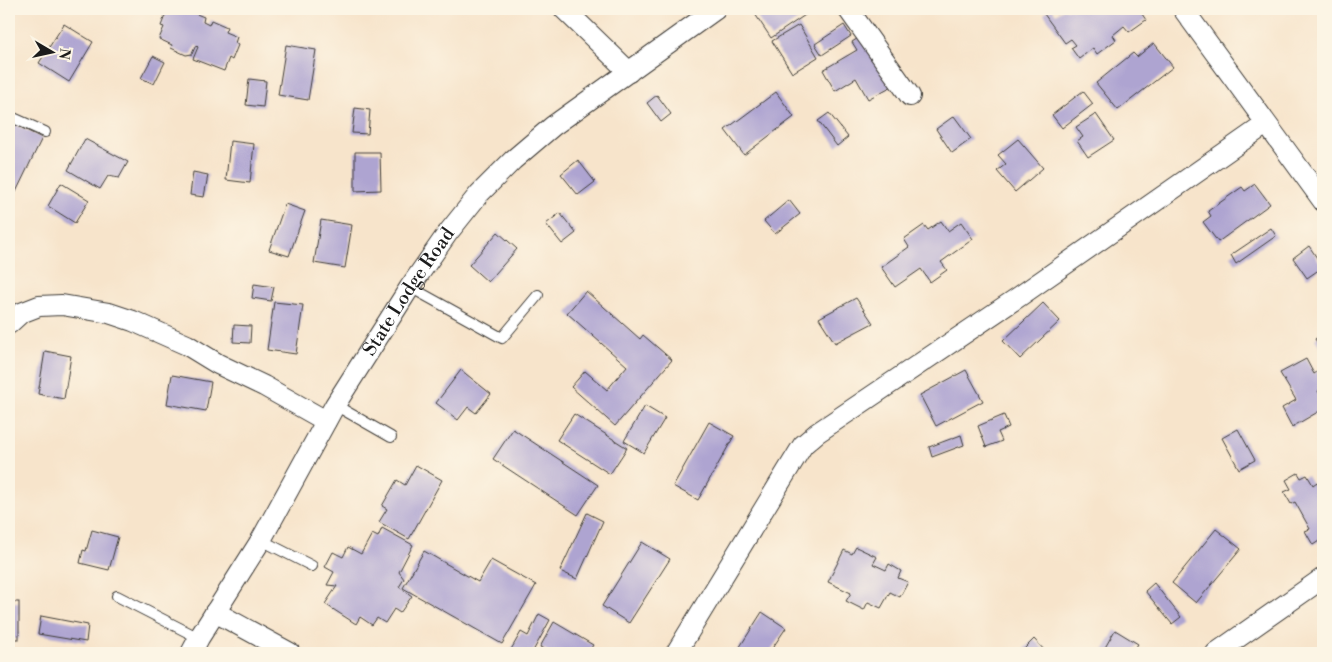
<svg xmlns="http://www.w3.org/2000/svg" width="1332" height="662" font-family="'Libre Bodoni',serif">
<rect width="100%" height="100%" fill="#fcf5e5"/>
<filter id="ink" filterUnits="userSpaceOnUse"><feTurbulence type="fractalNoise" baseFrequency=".02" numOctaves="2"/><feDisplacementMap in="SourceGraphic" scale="10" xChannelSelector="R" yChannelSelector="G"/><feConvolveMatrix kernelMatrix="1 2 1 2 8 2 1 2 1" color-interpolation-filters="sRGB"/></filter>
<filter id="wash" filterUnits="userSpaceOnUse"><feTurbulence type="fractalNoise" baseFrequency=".0096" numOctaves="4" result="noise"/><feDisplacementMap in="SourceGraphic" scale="20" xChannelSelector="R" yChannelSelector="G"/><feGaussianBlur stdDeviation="1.12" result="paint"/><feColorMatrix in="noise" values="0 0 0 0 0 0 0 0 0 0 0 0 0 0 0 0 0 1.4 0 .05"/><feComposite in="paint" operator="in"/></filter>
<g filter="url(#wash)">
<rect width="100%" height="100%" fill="#f7e4cb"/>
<g id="blocks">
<!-- building -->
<g fill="#aea4d1">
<polygon points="173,9 187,14 189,11 204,17 203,22 209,25 211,20 227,27 225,32 237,37 235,43 238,45 232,60 229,58 224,71 193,59 198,47 196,45 192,54 186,55 171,48 172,45 159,39 164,27 161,26 166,13 170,14"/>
<polygon points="764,9 814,9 771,38 755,14"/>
<polygon points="1052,9 1056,14 1063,9 1148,9 1142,14 1146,20 1129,32 1124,26 1113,35 1116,40 1097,54 1093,48 1079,59 1071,48 1076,45 1071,39 1065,43 1044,14"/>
<polygon points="64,24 93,42 69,82 39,63"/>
<polygon points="799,25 818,57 792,73 772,41"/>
<polygon points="844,25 851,36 822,55 815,44"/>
<polygon points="865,34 894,85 868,99 856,78 835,91 823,70 857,50 852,42"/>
<polygon points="1154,43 1173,67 1118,110 1096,83 1133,53 1137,57"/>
<polygon points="286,45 316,50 308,100 278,95"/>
<polygon points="153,56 165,62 154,84 141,78"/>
<polygon points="249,79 266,81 263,107 246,105"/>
<polygon points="1083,91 1093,104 1062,128 1052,115"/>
<polygon points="776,92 794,117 744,155 725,130"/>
<polygon points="657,95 671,114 661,122 647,103"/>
<polygon points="355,108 370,110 368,134 352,133"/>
<polygon points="829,113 848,137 837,146 818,121"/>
<polygon points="1096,114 1114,140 1088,157 1077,141 1083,137 1076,127"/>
<polygon points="954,116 971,139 952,153 936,129"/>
<polygon points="14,124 42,138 14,196 9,193 9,135"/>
<polygon points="85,139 128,162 119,178 108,176 100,189 68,170"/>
<polygon points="1018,139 1043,168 1015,192 997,171 1006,164 998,155"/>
<polygon points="230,141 254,144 250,183 226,180"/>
<polygon points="355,152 380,152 381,190 355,191"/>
<polygon points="578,160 595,182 578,195 561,174"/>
<polygon points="193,172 208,175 204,197 190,195"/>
<polygon points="61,183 89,200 75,223 48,206"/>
<polygon points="1255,184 1270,204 1218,242 1203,222 1211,216 1208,211 1242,187 1245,191"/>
<polygon points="789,200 800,214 775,234 764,221"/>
<polygon points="285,204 305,211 289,256 269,250"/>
<polygon points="560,213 576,233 562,244 546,224"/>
<polygon points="321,220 352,225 345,268 314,263"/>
<polygon points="941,221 948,231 961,222 973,239 941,262 947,270 930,282 921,269 895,287 881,267 909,247 904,239 924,225 928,230"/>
<polygon points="1271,228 1276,236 1236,264 1231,255"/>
<polygon points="498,232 517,249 488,282 469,265"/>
<polygon points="1309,246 1323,267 1307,278 1293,258"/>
<polygon points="254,284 274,287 271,301 252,298"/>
<polygon points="586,291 640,339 643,335 672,360 615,426 571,387 585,371 607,390 627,366 567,313"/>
<polygon points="856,298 873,323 835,343 819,318"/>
<polygon points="274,302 303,305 296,354 267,350"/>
<polygon points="1043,303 1060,321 1020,359 1003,341"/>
<polygon points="234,325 251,326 250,343 233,342"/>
<polygon points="1323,333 1323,351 1315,339"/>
<polygon points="45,351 71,356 64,399 38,394"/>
<polygon points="1306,359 1314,374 1320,370 1323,376 1323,388 1318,391 1323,400 1323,409 1292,427 1282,408 1296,400 1280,373"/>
<polygon points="461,370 491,394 476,413 468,407 458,420 436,403"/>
<polygon points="966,370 983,401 936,426 920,395"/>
<polygon points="172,375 211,382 206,411 167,404"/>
<polygon points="645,406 665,418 644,453 624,441"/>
<polygon points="574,414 627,448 610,474 557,440"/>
<polygon points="1004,415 1009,427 998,432 1002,441 986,447 978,426"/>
<polygon points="709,422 734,436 698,500 673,486"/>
<polygon points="513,429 598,485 578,515 493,459"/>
<polygon points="1238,429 1255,460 1239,469 1222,438"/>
<polygon points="961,435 964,445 932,457 929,447"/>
<polygon points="416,465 442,480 409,539 379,522 387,509 382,506 397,480 405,485"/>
<polygon points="1298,473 1301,478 1307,475 1313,485 1317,482 1323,493 1323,549 1319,541 1313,545 1305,531 1310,529 1295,502 1291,504 1284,492 1291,489 1286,480"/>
<polygon points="587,513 603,521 577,579 560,571"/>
<polygon points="382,528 413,545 399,572 404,579 399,587 412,596 400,613 394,609 385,623 377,618 372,625 360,617 356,624 325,604 337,586 327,585 334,572 325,567 333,552 343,557 348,547 361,554 372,534 378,537"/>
<polygon points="1216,529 1241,549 1196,603 1172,583"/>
<polygon points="92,530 118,537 109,570 80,563 83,550 86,551"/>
<polygon points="642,542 670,559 629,623 602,606"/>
<polygon points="856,547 877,557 873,564 886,570 889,564 901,571 898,578 908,582 900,597 890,592 881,608 868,602 864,610 846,601 851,593 828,582 844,550 852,554"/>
<polygon points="424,551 478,582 491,560 536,585 502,644 403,588"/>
<polygon points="1154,583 1181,617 1172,624 1145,591"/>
<rect x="9" y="602" width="10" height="37"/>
<polygon points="762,612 786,628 769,653 736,653"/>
<polygon points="539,614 550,620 532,653 509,653 521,632 528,636"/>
<polygon points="41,616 88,625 86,642 38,634"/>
<polygon points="554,622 593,645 588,653 551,653 540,647"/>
<polygon points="1115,630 1138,644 1132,653 1102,653"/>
<polygon points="1034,639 1047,653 1020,653"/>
</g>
</g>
</g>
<g filter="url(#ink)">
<use href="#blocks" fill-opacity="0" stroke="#3d3a36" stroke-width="1"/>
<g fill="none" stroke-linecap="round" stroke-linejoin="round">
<defs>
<g id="lane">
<polyline points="9,116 45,132"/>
<polyline points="410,287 502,338 538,295"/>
<polyline points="335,405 391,437"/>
<polyline points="261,540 312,566"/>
<polyline points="117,596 199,638"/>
</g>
<g id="street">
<polyline points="564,9 629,72"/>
<polyline points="848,9 910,96"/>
<polyline points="1183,9 1323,201"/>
<polyline points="9,324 21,313 39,306 62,305 109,313 133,321 187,345 218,364 264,386 326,421"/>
<polyline points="215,612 290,653"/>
<path id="s1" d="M191 653 199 638 261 540 335 405 410 287 447 234 479 194 513 160 553 126 716 9"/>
<polyline points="676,653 803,445 817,433 1020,296 1266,124"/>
<polyline points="1216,653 1323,578"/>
</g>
</defs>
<!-- lane casing -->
<use href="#lane" stroke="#3d3a36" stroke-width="12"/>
<!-- street casing -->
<use href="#street" stroke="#3d3a36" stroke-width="22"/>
<!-- lane -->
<use href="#lane" stroke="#fff" stroke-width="10"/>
<!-- street -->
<use href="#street" stroke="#fff" stroke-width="20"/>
</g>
</g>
<g text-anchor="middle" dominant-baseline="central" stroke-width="4" stroke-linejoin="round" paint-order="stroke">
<!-- street labels -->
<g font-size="19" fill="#1c1c1c" stroke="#fcf5e5">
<text stroke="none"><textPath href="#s1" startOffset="422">State Lodge Road</textPath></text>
</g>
</g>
<!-- margin -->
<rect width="1332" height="662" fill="none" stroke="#fcf5e5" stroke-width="30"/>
<!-- north arrow -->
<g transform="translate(52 52) rotate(99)" stroke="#fcf5e5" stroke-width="4" paint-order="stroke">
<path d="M0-4L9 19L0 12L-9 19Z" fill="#1c1c1c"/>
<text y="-8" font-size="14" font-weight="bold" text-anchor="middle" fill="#1c1c1c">N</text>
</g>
</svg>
